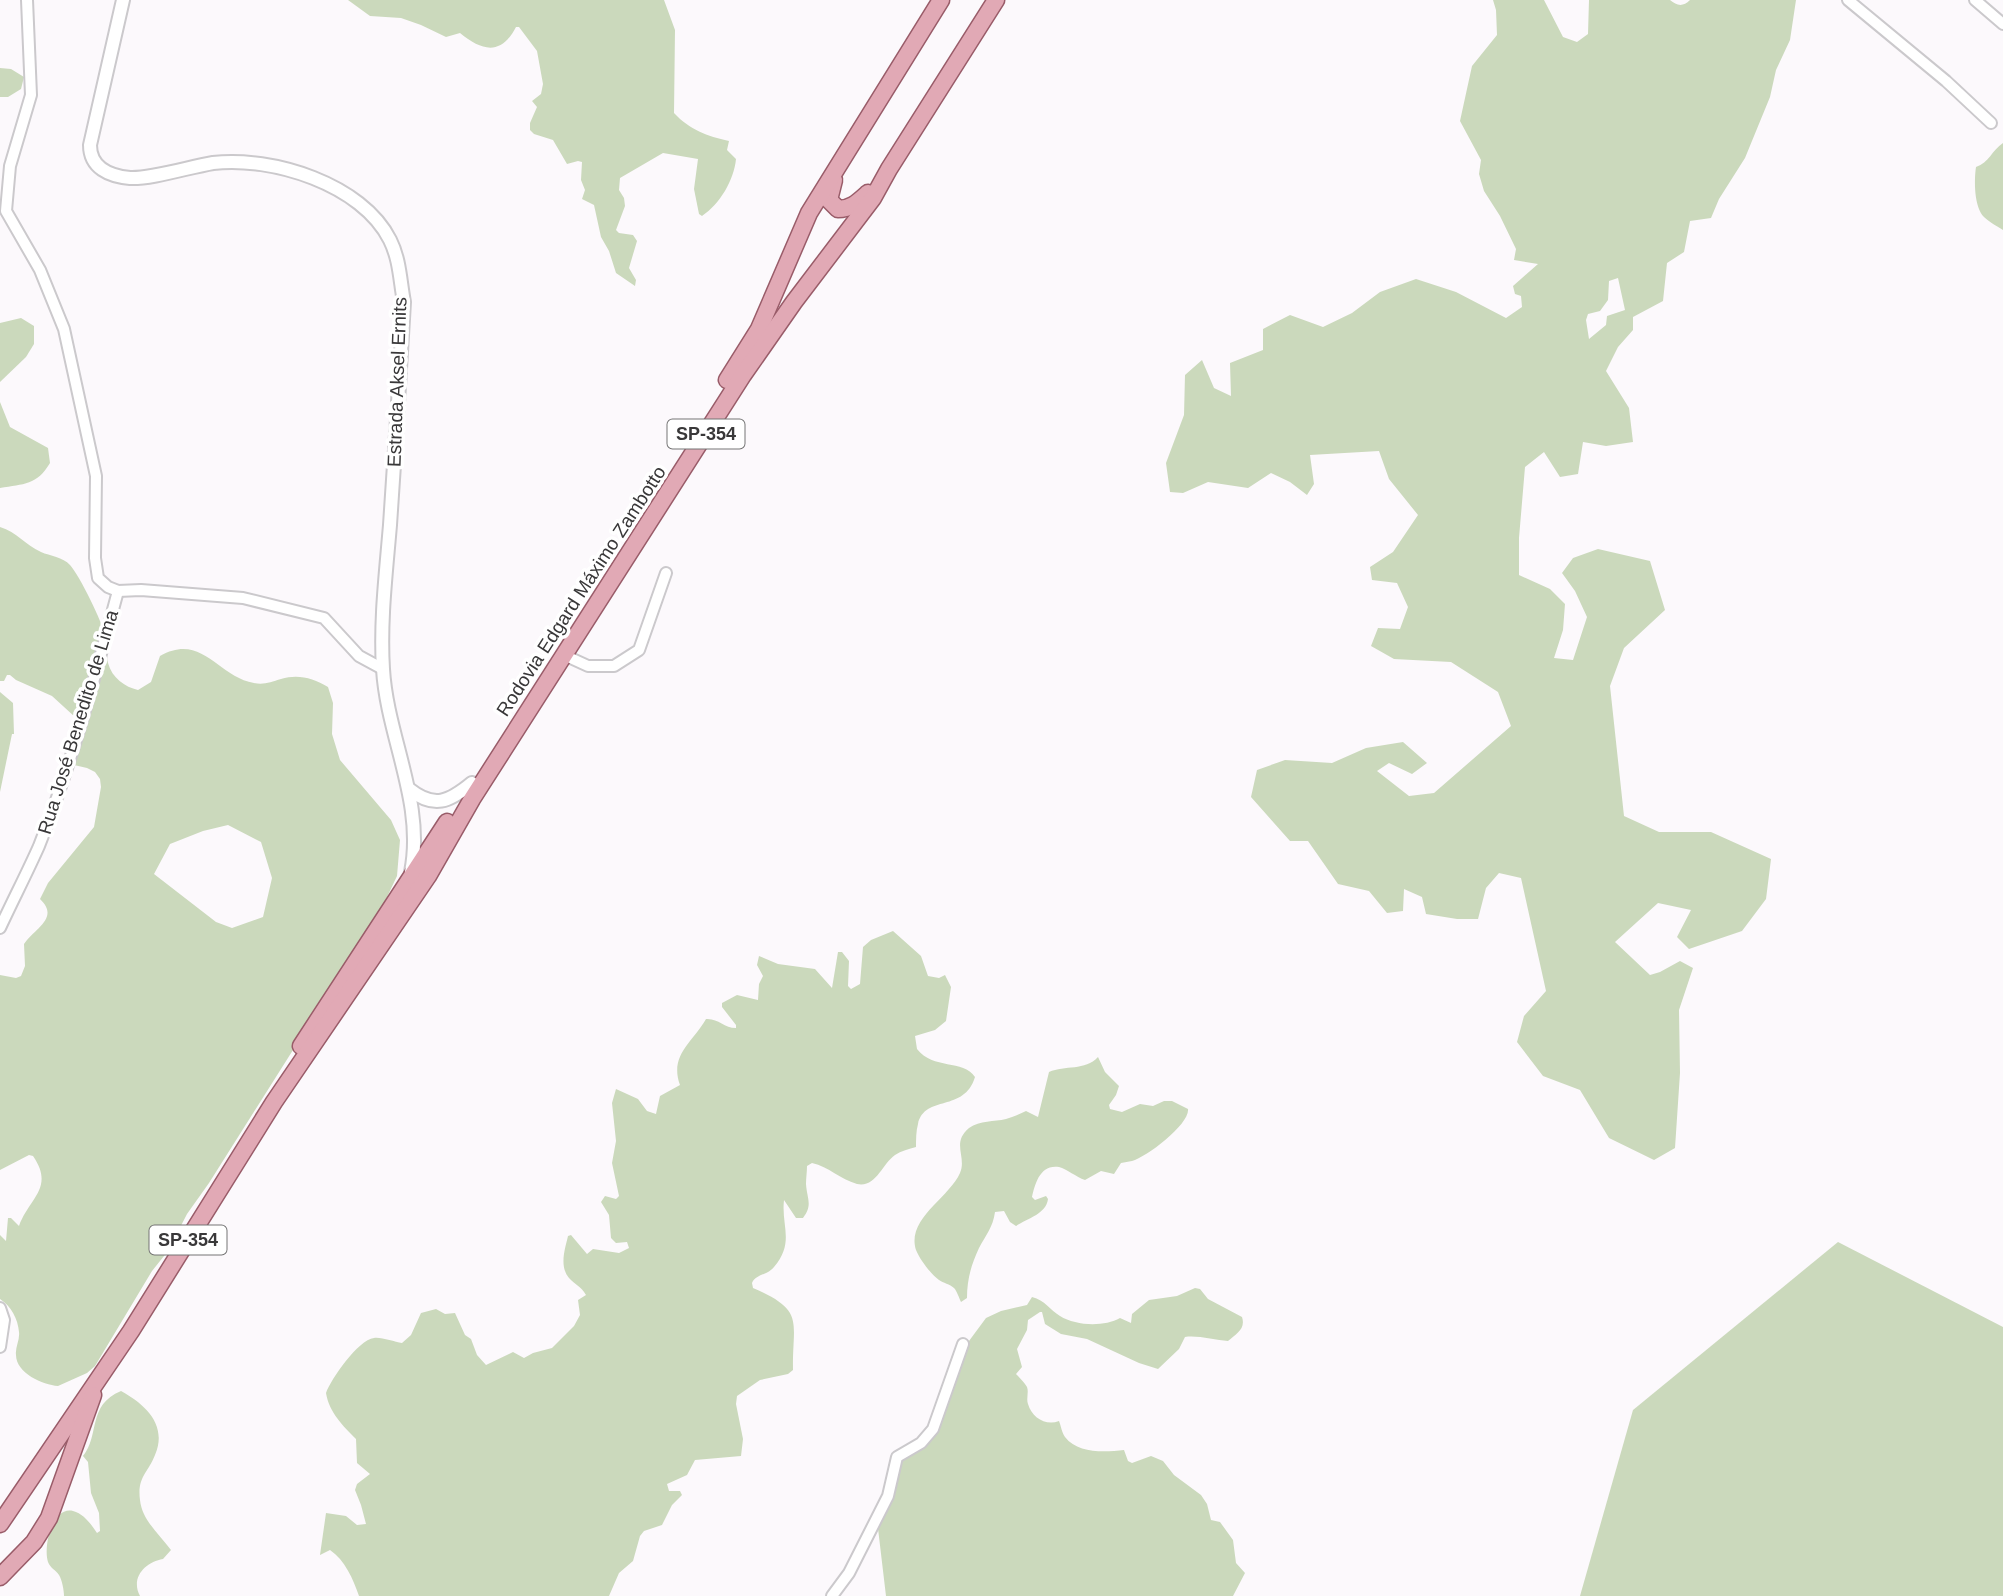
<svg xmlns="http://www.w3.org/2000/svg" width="2003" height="1596" font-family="Arial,sans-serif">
<rect width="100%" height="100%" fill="#fcf9fc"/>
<!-- green -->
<g fill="#cbd9bc" fill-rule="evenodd">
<path d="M348 0H664L675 30 674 113C690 130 707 136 729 141L727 150 736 159C734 180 720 204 702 216L699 214 694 189 698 159 663 153 620 178 619 190 624 198 625 206 616 230 619 233 633 235 637 241 629 268 636 280 635 286 616 273 609 251 601 237 594 205 582 199 585 190 581 180 582 162 578 161 567 164 553 140 534 134 530 130V123L537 107 532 101 541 94 543 84 537 51 519 27H516C501 56 482 51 460 33L446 37 421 25 401 18 370 16Z"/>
<path d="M1493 0H1544L1563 37 1577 42 1588 34 1589 0H1670C1677 6 1683 7 1690 0H1796L1790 40 1776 70 1770 97 1745 158 1719 199 1711 218 1690 221 1684 252 1667 263 1663 301 1633 317V330L1618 347 1606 371 1629 408 1633 442 1606 446 1583 442 1578 474 1560 477 1544 452 1525 467 1519 538V575L1550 589 1565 604 1563 630 1554 658 1573 660 1587 617 1575 591 1562 573 1573 558 1598 549 1650 561 1665 610 1624 648 1610 686 1624 816 1659 832H1711L1771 859 1766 899 1742 931 1689 949 1677 937 1691 910 1658 903 1615 942 1650 975 1660 972 1680 961 1693 968 1679 1010 1680 1073 1675 1148 1654 1160 1609 1138 1580 1090 1543 1076 1517 1042 1524 1016 1546 991 1521 878 1499 873 1486 888 1478 919H1457L1426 914 1422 897 1404 889 1403 911 1387 913 1369 891 1338 884 1308 841H1290L1251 797 1257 770 1285 760 1332 763 1366 748 1403 742 1427 763 1412 774 1389 763 1377 771 1409 796 1434 793 1511 726 1498 692 1451 662 1394 659 1371 646 1378 628 1400 629 1408 607 1397 583 1372 580 1370 567 1393 552 1418 515 1389 479 1379 451 1310 455 1314 484 1307 495 1290 482 1271 473 1248 488 1208 482 1183 493 1170 492 1166 463 1184 415 1185 375 1202 360 1214 388 1231 396 1230 363 1263 350V329L1290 315 1323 327 1352 313 1380 292 1416 279 1456 292 1506 318 1522 307 1521 296 1515 294 1513 286 1538 264 1514 260 1516 249 1500 216 1484 191 1479 174 1481 160 1460 121 1472 66 1497 35 1496 10ZM1618 278 1625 310 1607 316 1606 325 1589 339 1586 320 1588 314 1600 311 1608 300 1609 281Z"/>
<polygon points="0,68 11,69 24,77 21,89 8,97 0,97"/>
<path d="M2003 143V230C1997 226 1989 222 1984 217 1974 207 1974 180 1976 167 1989 163 1992 150 2003 143Z"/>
<polygon points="21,318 34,326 34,344 26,357 0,382 0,323"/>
<path d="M0 402 10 427 48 448 50 463C37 485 24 484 0 488Z"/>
<path d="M0 527C17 532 25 545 41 552 50 556 63 557 70 565 80 576 102 622 106 637 108 645 106 655 108 663 112 678 125 687 138 690L151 682 160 656C202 632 218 677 254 683 264 685 271 682 281 679 298 674 313 678 328 687L333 703 332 734 340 760 391 820 400 840 397 876 378 916 344 975 293 1050 209 1183 187 1214 168 1251 152 1271 95 1366 87 1373 58 1386C43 1385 16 1373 16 1355 15 1347 20 1340 19 1332 18 1319 11 1306 0 1299V1235L6 1241 8 1218H11L19 1226C29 1198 55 1188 33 1156L29 1155 0 1170V975L16 978 21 976 25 966 24 944C35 928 60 918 40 899L48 883 94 827 101 787 100 779 95 772 87 768 74 765 77 738 75 717 52 696 16 680 10 675H7L4 681H0ZM228 825 261 842 272 878 263 917 232 928 216 922 154 874 170 844 203 831Z"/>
<polygon points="0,692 13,703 14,734 12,734 0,792"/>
<path d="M893 931 921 956 928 976 939 978 945 975 951 987 946 1021 935 1030 915 1036 917 1049C933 1070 963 1059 975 1077 964 1113 925 1094 918 1124 916 1131 916 1140 916 1147 909 1149 901 1151 895 1155 882 1164 876 1188 857 1184 840 1179 829 1167 812 1163L807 1166C807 1172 806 1178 806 1184 807 1199 813 1205 803 1218H796L784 1200C781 1226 795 1242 774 1267 768 1275 756 1274 752 1283L753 1288C806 1311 792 1321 793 1370L788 1374 760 1380 737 1396 736 1404 743 1439 741 1456 695 1460 687 1475 667 1484 669 1491H680L682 1495 672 1505 662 1525 644 1531 640 1536 633 1561 619 1573 609 1596H359C353 1579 345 1560 330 1550L320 1555 326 1513 346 1516 357 1525 366 1524 361 1505 355 1490 357 1484 370 1474 357 1463 356 1439C343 1426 329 1412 326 1393 331 1379 358 1340 374 1338 382 1337 394 1342 402 1343L411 1335 421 1313 436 1309 445 1314 455 1313 465 1335 471 1339 477 1355 486 1365 513 1352 524 1358 533 1353 552 1348 574 1326 580 1315 578 1300 586 1295C581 1286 575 1285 569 1278 559 1266 565 1249 568 1236L571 1235 587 1254 593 1249 619 1253 629 1248 627 1242 616 1243 611 1238 609 1215 601 1202 605 1196 616 1199 619 1196 612 1163 616 1141 612 1103 616 1089 638 1099 647 1111 656 1114 660 1096 680 1085C669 1055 693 1042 706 1019 718 1018 724 1028 736 1028V1025L722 1007V1003L737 995 758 1000 759 984 763 976 757 965 759 956 778 964 815 969 832 988 838 952H842L849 961 848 986 851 989 860 984 863 947 871 940Z"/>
<path d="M1098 1057 1105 1072 1119 1086 1116 1095 1109 1105 1110 1109 1122 1112 1140 1104 1153 1106 1164 1101H1172L1188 1109C1190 1124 1147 1157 1132 1161 1128 1162 1125 1162 1121 1163L1114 1174 1101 1171 1085 1180C1076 1177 1067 1169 1059 1167 1040 1164 1035 1184 1032 1197L1035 1200 1046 1196 1048 1199C1046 1214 1028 1218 1016 1226L1010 1222 1004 1211 995 1212C993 1227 986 1235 979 1248 971 1265 967 1280 967 1298L961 1302C959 1298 957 1291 954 1288 950 1284 943 1283 939 1280 931 1274 920 1260 916 1250 906 1219 949 1198 960 1173 967 1157 951 1143 969 1128 980 1120 994 1122 1006 1119 1013 1117 1020 1114 1026 1111L1038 1117 1049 1072C1065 1065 1085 1071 1098 1057Z"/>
<polygon points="1838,1242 2003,1327 2003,1596 1580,1596 1633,1410"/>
<path d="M1195 1288 1200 1289 1208 1299 1242 1317C1246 1329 1236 1334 1228 1341 1215 1340 1197 1335 1185 1337L1179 1349 1158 1369 1139 1363 1087 1339 1061 1334 1045 1324 1042 1312H1040L1028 1320 1027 1330 1017 1349 1022 1367 1016 1374C1019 1377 1025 1383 1027 1387 1029 1392 1026 1399 1028 1404 1032 1418 1046 1426 1059 1421 1061 1426 1062 1433 1065 1437 1078 1454 1105 1452 1124 1450L1128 1461 1132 1463 1151 1456 1163 1461 1174 1475 1201 1495 1207 1504 1211 1520 1220 1522 1233 1540 1236 1563 1245 1573 1233 1596H886L877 1520 904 1447 928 1431 936 1406 945 1400 944 1380 952 1356 969 1341 986 1318 1001 1311 1027 1305 1032 1297C1045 1300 1050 1310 1060 1316 1076 1326 1104 1327 1120 1318L1131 1323 1132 1314 1149 1300 1177 1296Z"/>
<path d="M121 1391C145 1404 168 1425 155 1455 148 1473 137 1477 140 1500 142 1520 159 1534 171 1550L163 1559C146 1562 130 1577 140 1596H64C64 1590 62 1580 59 1575 56 1570 50 1568 48 1562 43 1547 52 1506 73 1511 84 1514 91 1524 97 1533L100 1531 99 1513 91 1493 88 1462 83 1456C100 1435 87 1405 121 1391Z"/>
</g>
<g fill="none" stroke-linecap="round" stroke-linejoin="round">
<defs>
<g id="minor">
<polyline points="27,0 31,95 10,166 6,211 40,270 64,329 96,476 95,558 98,578 108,587 118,591 141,590 243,598 324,618 359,656 383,669"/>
<polyline points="1848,0 1946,81 1991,123"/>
<polyline points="1975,0 2003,24"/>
<polyline points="564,655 588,666 614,666 639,650 666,573"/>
<path d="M0 928C13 900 27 873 39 846 72 763 95 677 118 591"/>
<polyline points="0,1308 4,1320 0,1347"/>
<polyline points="832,1596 849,1573 888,1496 897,1457 921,1443 933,1429 963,1344"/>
</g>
<g id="tertiary">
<path d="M123 0 90 145C90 168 109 176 130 178 152 179 189 167 213 163 272 156 362 184 390 240 400 260 400 281 404 302 400 376 395 451 390 525 386 573 380 621 383 669 387 737 425 803 411 872"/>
<path d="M409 789C434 809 449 802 472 783"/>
</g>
<g id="primary">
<path d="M834 180 829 200 838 209C851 209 858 202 868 193"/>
<polyline points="727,380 759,329 809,213 941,0"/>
<polyline points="301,1046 447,822"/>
<polyline points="0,1524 131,1331 274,1102 428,876 472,799 743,375 794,302 873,198 889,169 996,0"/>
<polyline points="0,1577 34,1542 49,1518 93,1395"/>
</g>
</defs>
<!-- minor casing -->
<use href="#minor" stroke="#cbc9cc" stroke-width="14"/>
<!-- tertiary casing -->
<use href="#tertiary" stroke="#cbc9cc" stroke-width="16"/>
<!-- primary casing -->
<use href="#primary" stroke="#995c69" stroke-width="19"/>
<!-- minor -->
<use href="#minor" stroke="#fff" stroke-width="10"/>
<!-- tertiary -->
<use href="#tertiary" stroke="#fff" stroke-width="12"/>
<!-- primary -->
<use href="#primary" stroke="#e1a9b5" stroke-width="16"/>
</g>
<g text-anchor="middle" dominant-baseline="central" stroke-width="7" stroke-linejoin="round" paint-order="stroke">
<!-- shield labels -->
<g fill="#fff" stroke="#747474" stroke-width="2">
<rect x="667.5" y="419.5" width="77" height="29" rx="5"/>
<rect x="149.5" y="1225.5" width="77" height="29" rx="5"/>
</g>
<g font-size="18" font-weight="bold" fill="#393839">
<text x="706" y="434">SP-354</text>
<text x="188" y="1240">SP-354</text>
</g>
<!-- street labels -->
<g font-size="19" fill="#393839" stroke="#fff">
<text transform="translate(397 382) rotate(-88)">Estrada Aksel Ernits</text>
<text transform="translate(581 591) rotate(-57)">Rodovia Edgard Máximo Zambotto</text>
<text transform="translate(78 722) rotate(-73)">Rua José Benedito de Lima</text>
</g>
</g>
</svg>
